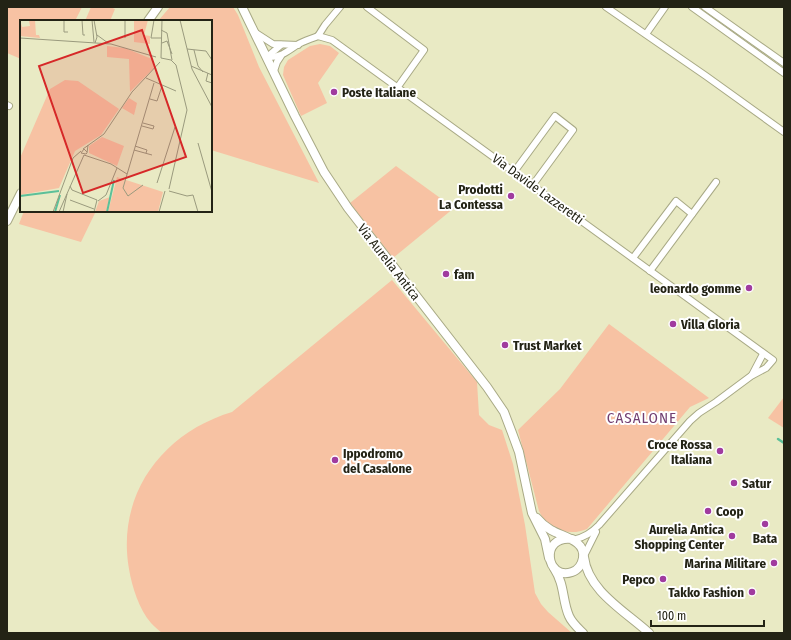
<svg xmlns="http://www.w3.org/2000/svg" width="791" height="640" font-family="'Fira Sans Condensed',sans-serif">
<rect width="100%" height="100%" fill="#e9eac4"/>
<!-- green -->
<g fill="#f7c2a3">
<polygon points="7,7 82,7 75,21 21,21 21,59 7,53"/>
<polygon points="91,7 110,7 115,9 110,21 85,21"/>
<polygon points="170,7 233,7 238,15 259,67 319,183 211,150 211,21 158,21"/>
<polygon points="320,44 330,46 339,53 318,83 327,103 301,116 283,75 284,67 288,60 310,46"/>
<polygon points="396,166 454,208 393,258 350,203"/>
<polygon points="24,211 96,211 81,242 19,224"/>
<path d="M392 280 477 382 479 415 489 425 502 430 513 464 525 525 535 593 541 604 548 612 572 633H162C158 630 154 626 151 623 139 609 132 587 129 569 116 495 162 433 232 412Z"/>
<path d="M609 324 709 398 690 407 587 529C569 537 547 529 539 511L518 430 560 389Z"/>
<polygon points="784,397 784,428 768,418"/>
</g>
<g fill="none" stroke-linecap="round" stroke-linejoin="round">
<!-- stream -->
<polyline stroke="#5cc099" stroke-width="2.5" points="778,439 784,443"/>
<defs>
<g id="street">
<polyline points="367,7 424,50 397,88"/>
<polyline points="606,7 706,76 784,132"/>
<polyline points="692,7 784,73"/>
<polyline points="705,7 784,63"/>
<polyline points="256,33 273,44 298,45"/>
<polyline points="646,34 665,7"/>
<polyline points="318,36 325,25 340,7"/>
<path d="M267 57C280 58 286 52 297 45 303 41 311 39 318 36L332 40 773 360 766 368 751 376 716 402 699 413 690 421 599 525C591 533 585 537 573 540"/>
<polyline points="267,57 281,45"/>
<polyline points="274,71 277,62 281,56"/>
<polyline points="7,105 9,106"/>
<polyline points="514,172 555,116 573,130 532,186"/>
<polyline points="633,258 676,201 692,214"/>
<polyline points="650,271 716,182"/>
<polyline points="752,375 763,354"/>
<polyline points="584,556 596,532"/>
</g>
<g id="secondary">
<polyline points="242,7 295,116 324,172 348,208 487,387 504,412 512,433 519,452 532,513 545,539 549,558"/>
<polyline points="148,21 158,7"/>
<polyline points="7,221 21,193"/>
<path d="M537 518C541 523 546 527 551 530 563 537 586 540 583 558 582 564 578 570 572 572 546 581 539 535 572 539"/>
<path d="M584 557C588 591 625 611 649 633"/>
<path d="M554 568C565 585 562 600 569 616 572 623 578 628 583 633"/>
</g>
</defs>
<!-- street casing -->
<use href="#street" stroke="#a8a985" stroke-width="8"/>
<!-- secondary casing -->
<use href="#secondary" stroke="#a8a985" stroke-width="10"/>
<!-- street -->
<use href="#street" stroke="#fff" stroke-width="6"/>
<!-- secondary -->
<use href="#secondary" stroke="#fff" stroke-width="8"/>
</g>
<!-- markers -->
<g fill="#a03b9f" stroke="#fff" stroke-width="1.5">
<circle cx="334" cy="92" r="4"/>
<circle cx="511" cy="196" r="4"/>
<circle cx="446" cy="274" r="4"/>
<circle cx="749" cy="288" r="4"/>
<circle cx="673" cy="324" r="4"/>
<circle cx="505" cy="345" r="4"/>
<circle cx="720" cy="451" r="4"/>
<circle cx="335" cy="460" r="4"/>
<circle cx="734" cy="483" r="4"/>
<circle cx="708" cy="511" r="4"/>
<circle cx="765" cy="524" r="4"/>
<circle cx="732" cy="536" r="4"/>
<circle cx="774" cy="563" r="4"/>
<circle cx="663" cy="579" r="4"/>
<circle cx="752" cy="592" r="4"/>
</g>
<g text-anchor="middle" dominant-baseline="central" stroke-width="4" stroke-linejoin="round" paint-order="stroke">
<!-- poi labels -->
<g font-size="13" font-weight="bold" fill="#232315" stroke="#fff" text-anchor="start">
<text x="342" y="92">Poste Italiane</text>
<text x="503" y="189" text-anchor="end">Prodotti<tspan x="503" dy="15">La Contessa</tspan></text>
<text x="454" y="274">fam</text>
<text x="741" y="288" text-anchor="end">leonardo gomme</text>
<text x="681" y="324">Villa Gloria</text>
<text x="513" y="345">Trust Market</text>
<text x="712" y="444" text-anchor="end">Croce Rossa<tspan x="712" dy="15">Italiana</tspan></text>
<text x="343" y="453">Ippodromo<tspan x="343" dy="15">del Casalone</tspan></text>
<text x="742" y="483">Satur</text>
<text x="716" y="511">Coop</text>
<text x="724" y="529" text-anchor="end">Aurelia Antica<tspan x="724" dy="15">Shopping Center</tspan></text>
<text x="765" y="538" text-anchor="middle">Bata</text>
<text x="766" y="563" text-anchor="end">Marina Militare</text>
<text x="655" y="579" text-anchor="end">Pepco</text>
<text x="744" y="592" text-anchor="end">Takko Fashion</text>
</g>
<!-- street labels -->
<g font-size="13" fill="#232315" stroke="#fff">
<text transform="translate(538 189) rotate(36)">Via Davide Lazzeretti</text>
<text transform="translate(389 262) rotate(52)">Via Aurelia Antica</text>
</g>
<!-- quarter labels -->
<g font-size="15" letter-spacing="1" fill="#723f71" stroke="#fff">
<text x="642" y="418">CASALONE</text>
</g>
</g>
<!-- overview -->
<g transform="translate(20 20)">
<rect width="192" height="192" fill="#e9eac4"/>
<path d="M0 0 2 7 10 6 9 1 15 0 16 15H19L20 18 0 16ZM114 0H128L124 15 130 16V24L114 22ZM87 26 105 28 132 39 134 48 110 72 109 39 87 37ZM45 60 58 61 99 89 81 115 55 131 39 168 0 175V138L30 69ZM109 78 117 83 114 95 102 88ZM82 117 104 126 97 146 69 133V126ZM97 157 143 172 138 192H88ZM90 177 86 192H75L79 181Z" fill="#f7c2a3"/>
<path fill="none" stroke="#5cc099" stroke-width="2" d="M0 176 39 171M35 192 40 175M87 192 94 160"/>
<path fill="none" stroke="#9a9a7e" stroke-width="1" d="M44 0V12H48M62 0 63 15H65M72 0 74 22M74 0 77 17 75 23M105 0V18M134 0 131 18H141M160 0 172 49 192 87M141 10 147 13 152 40M77 15 88 23M0 18 91 24 136 37M142 23 147 21 152 34M167 29 186 31 192 40M174 30 178 46 183 52M141 38 151 40 156 45 167 90 149 169M141 38 142 0M171 46 192 55M188 53 186 61 192 63M126 58 156 71M130 79 137 81 142 66M122 106 133 109 134 106 123 103M178 123 192 172M115 126 127 130 126 133M63 129 84 114 112 72 140 42M114 130 132 135M67 132 64 129 61 133 66 134 67 133 68 125M137 163 155 107M123 165 108 176 103 168 134 63M50 166 52 170 77 180 74 192M149 171 167 176 173 175 178 192M50 180 74 189M78 181 86 175 97 148M33 192 53 138 61 131M39 192 64 135 91 144 107 154M43 192 47 174M139 192 145 171"/>
<path fill="#d62828" fill-opacity="0.15" stroke="#d62828" stroke-width="2" d="M122 10 166 137 63 173 19 46Z"/>
<rect width="192" height="192" fill="none" stroke="#232315" stroke-width="2"/>
</g>
<!-- border -->
<rect width="791" height="640" fill="none" stroke="#232315" stroke-width="16"/>
<!-- scale -->
<path d="M651 620v6h113v-6" fill="none" stroke="#232315" stroke-width="2"/>
<text x="657" y="620" font-size="12" fill="#232315" stroke="#ffffff" stroke-width="3" paint-order="stroke">100 m</text>
</svg>
